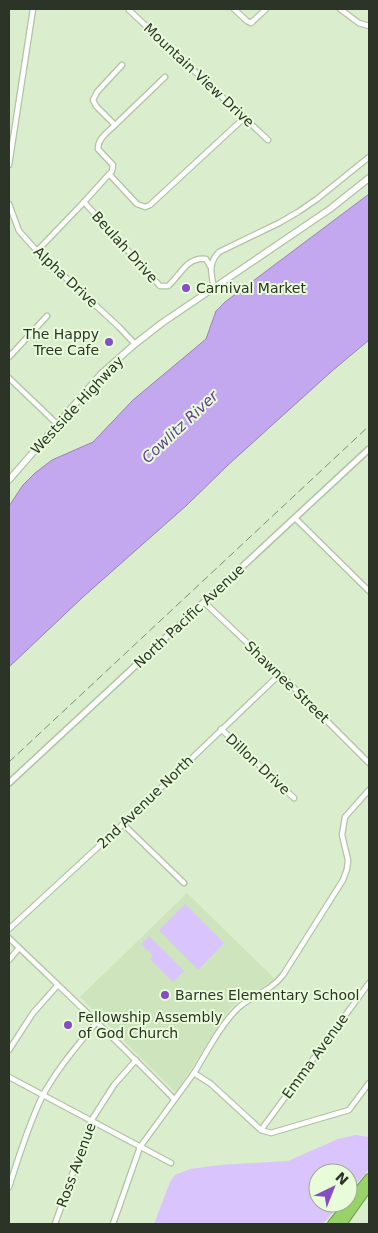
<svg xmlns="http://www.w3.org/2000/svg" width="378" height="1233" font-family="'DejaVu Sans',sans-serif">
<rect width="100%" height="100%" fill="#daeecd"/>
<!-- built -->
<polygon fill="#cde4bd" points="187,893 274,978 271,982 240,1000 231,1008 222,1019 176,1093 80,997"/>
<!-- green -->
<g fill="#dac4fd">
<polygon points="185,904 224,943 198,970 159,930"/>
<polygon points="149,936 184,971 173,982 150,959 153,955 141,944"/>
<polygon points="356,1135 369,1137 369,1169 348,1194 348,1173 318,1173 318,1203 341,1203 323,1224 154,1224 170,1182 175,1175 190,1169 219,1165 288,1161 338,1139"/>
</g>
<!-- water -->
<polygon fill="#c4a8ef" stroke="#9685b3" points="369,194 369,340 332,371 228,465 187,505 83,597 9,667 9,506 23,485 35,473 52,460 93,442 133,400 206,339 216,311 225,302"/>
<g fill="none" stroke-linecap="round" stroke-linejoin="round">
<defs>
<g id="minor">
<polyline points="234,9 247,21 251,23 266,9"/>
<polyline points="340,9 359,23 369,26"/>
<polyline points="129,10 268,140"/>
<polyline points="115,125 165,77"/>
<polyline points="9,165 33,9"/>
<polyline points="110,175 137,204 145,207 150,205 244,118"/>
<path d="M84 202 160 286H168C180 276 187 256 206 259L210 266"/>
<polyline points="9,204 19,231 37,251 119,327 135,344"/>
<path d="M37 251 84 202 112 171 113 165 98 149C98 138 108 132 115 125L96 106 93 100 97 92 122 65"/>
<path d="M214 288C211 273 208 263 219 252L279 223 298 212 317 199 369 157"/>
<polyline points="9,357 47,316"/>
<polyline points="9,378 57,424"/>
<polyline points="295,518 369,591"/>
<polyline points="204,602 280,674 369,763"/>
<polyline points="221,729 294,798"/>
<polyline points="123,824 184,883"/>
<polyline points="9,929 123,824 280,674"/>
<path d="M9 938C64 991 121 1044 174 1099"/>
<polyline points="9,960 19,948"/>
<polyline points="9,1050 33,1013 57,986"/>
<path d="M194 1073C207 1052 219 1027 237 1009 251 995 270 992 283 975L343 880 347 869 348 860 342 835 345 817 369 790"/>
<polyline points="9,1077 171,1163"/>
<polyline points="261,1130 369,983"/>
<path d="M9 1187C19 1156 28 1126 42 1097 56 1070 77 1046 96 1023"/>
<polyline points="55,1224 91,1121 114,1085 136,1060"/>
<polyline points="113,1224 140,1147 194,1073 211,1084 261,1130 271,1133 349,1110 369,1083"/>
</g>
<polyline id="tertiary" points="9,783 369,449"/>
<polyline id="secondary" points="9,480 101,374 135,344 162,323 330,209 369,178"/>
<g id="motorway">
<polyline points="332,1224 369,1178"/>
<polyline points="342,1224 369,1186"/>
</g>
</defs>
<!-- minor casing -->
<use href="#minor" stroke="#b0c3a3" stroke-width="7"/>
<!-- tertiary casing -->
<use href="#tertiary" stroke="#b0c3a3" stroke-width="8"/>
<!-- secondary casing -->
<use href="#secondary" stroke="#b0c3a3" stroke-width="8"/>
<!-- motorway casing -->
<use href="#motorway" stroke="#729b53" stroke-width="10"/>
<!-- minor -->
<use href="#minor" stroke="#fff" stroke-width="4.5"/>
<!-- tertiary -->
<use href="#tertiary" stroke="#fff" stroke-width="5"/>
<!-- secondary -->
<use href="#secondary" stroke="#fff" stroke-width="5.5"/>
<!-- motorway -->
<use href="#motorway" stroke="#98d36a" stroke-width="8"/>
<!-- rail -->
<polyline stroke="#7f8c76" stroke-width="1" stroke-dasharray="8 4" stroke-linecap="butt" points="9,762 369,426"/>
</g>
<!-- markers -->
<g fill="#864ec5" stroke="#e8fcda" stroke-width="2">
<circle cx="186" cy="288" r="5"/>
<circle cx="109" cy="342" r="5"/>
<circle cx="165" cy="995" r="5"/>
<circle cx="68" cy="1025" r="5"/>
</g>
<g text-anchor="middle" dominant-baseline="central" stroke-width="4" stroke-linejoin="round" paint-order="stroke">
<!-- street labels -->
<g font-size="14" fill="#2c3327" stroke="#e8fcda">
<text transform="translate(199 75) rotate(43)">Mountain View Drive</text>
<text transform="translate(125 247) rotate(48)">Beulah Drive</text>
<text transform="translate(66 277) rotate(43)">Alpha Drive</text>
<text transform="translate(77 405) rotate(-47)">Westside Highway</text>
<text transform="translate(189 616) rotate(-43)">North Pacific Avenue</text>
<text transform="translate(287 682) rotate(44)">Shawnee Street</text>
<text transform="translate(258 764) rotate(43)">Dillon Drive</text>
<text transform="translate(145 802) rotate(-44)">2nd Avenue North</text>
<text transform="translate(315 1056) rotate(-54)">Emma Avenue</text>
<text transform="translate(76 1165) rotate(-70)">Ross Avenue</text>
</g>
<!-- poi labels -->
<g font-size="14" fill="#2c3327" stroke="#e8fcda" text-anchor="start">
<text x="196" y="288">Carnival Market</text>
<text x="99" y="334" text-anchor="end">The Happy<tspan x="99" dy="16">Tree Cafe</tspan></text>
<text x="175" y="995">Barnes Elementary School</text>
<text x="78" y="1017">Fellowship Assembly<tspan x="78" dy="16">of God Church</tspan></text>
</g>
<!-- water labels -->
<g font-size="15" font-style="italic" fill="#664093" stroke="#e8fcda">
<text transform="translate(180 427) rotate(-43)">Cowlitz River</text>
</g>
</g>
<!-- border -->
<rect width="378" height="1233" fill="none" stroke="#2c3327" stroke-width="20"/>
<!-- north arrow -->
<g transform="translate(333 1188) rotate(43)"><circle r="24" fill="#e8fcda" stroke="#9dac92"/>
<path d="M0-4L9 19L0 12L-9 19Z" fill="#864ec5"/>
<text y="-8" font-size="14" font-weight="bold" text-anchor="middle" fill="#2c3327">N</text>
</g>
</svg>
